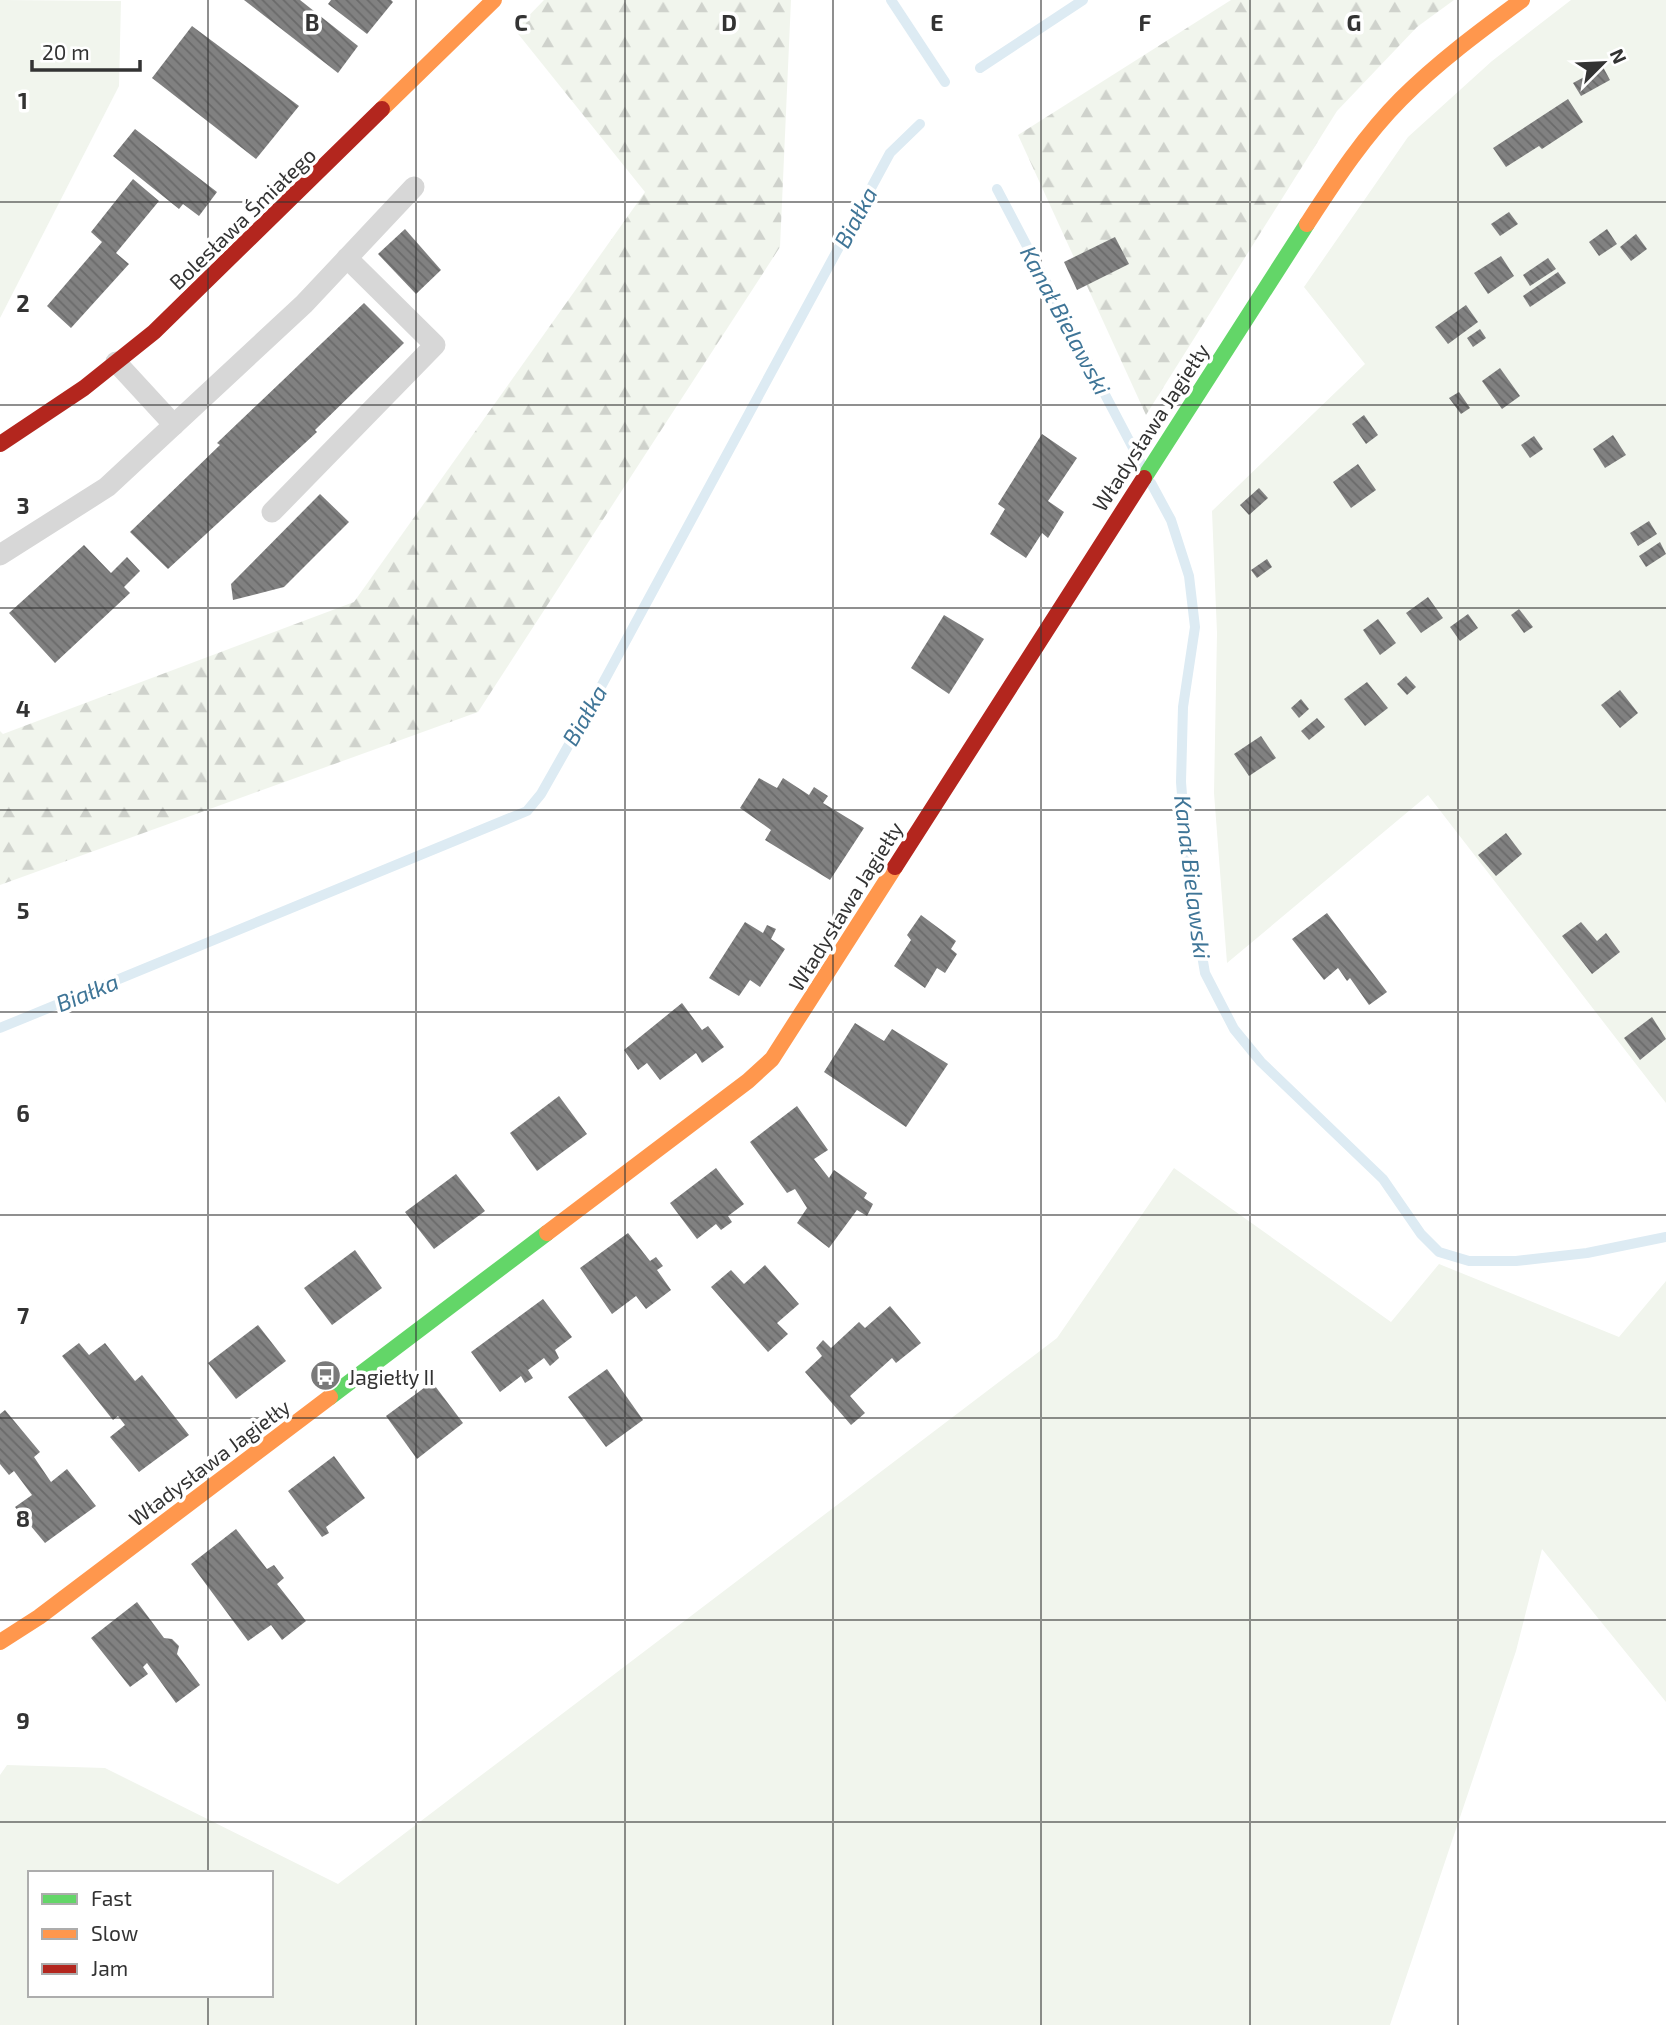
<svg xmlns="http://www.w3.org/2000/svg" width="1666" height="2025" font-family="'Exo 2',sans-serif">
<defs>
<pattern id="forest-firs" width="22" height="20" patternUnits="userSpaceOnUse" patternTransform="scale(1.75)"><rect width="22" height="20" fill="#f1f5ed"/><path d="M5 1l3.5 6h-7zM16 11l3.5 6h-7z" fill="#cfd2cc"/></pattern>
<pattern id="building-back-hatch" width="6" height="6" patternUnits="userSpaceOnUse" patternTransform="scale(1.75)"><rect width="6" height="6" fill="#818181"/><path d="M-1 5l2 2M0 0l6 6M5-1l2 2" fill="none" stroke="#6a6a6a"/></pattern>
</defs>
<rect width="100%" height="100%" fill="#fff"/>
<!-- forest -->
<g fill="url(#forest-firs)">
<polygon points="544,0 791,0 780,247 478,712 0,885 0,731 3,734 354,602 645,192 515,30"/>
<polygon points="1231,0 1454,0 1417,27 1337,111 1146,415 1018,135"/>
</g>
<!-- green -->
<g fill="#f1f5ed" fill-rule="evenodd">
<polygon points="0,0 121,1 119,86 0,318"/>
<polygon points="1571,0 1666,0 1666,1103 1428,795 1227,963 1214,793 1217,633 1212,511 1365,364 1304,287 1408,137 1492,61"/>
<path d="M1174 1168 1391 1322 1439 1264 1619 1337 1666 1281V1702L1542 1549 1516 1651 1390 2025H0V1775L7 1765 105 1768 338 1884 1057 1338ZM30 1873H271V1995H30Z"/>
</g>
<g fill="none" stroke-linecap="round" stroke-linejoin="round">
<!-- stream -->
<g stroke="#ddebf3" stroke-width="10">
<polyline points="891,0 945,82"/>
<polyline points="980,68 1083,0"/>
<polyline points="997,189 1142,465"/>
<polyline points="1151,483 1171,520 1189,576 1195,627 1183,707 1181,782 1188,872 1205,973 1234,1029 1261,1062 1383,1179 1421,1234 1439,1252 1469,1261 1516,1261 1587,1253 1666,1237"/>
<polyline points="0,1028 527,811 541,794 584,718 890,153 920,124"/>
</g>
</g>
<!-- building -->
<g fill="url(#building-back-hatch)">
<polygon points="244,0 300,0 358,46 338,73"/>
<polygon points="331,0 391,0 393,2 367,34 328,4"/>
<polygon points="192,26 299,106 256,159 152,78"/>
<polygon points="1603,67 1610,80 1581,96 1573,83"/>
<polygon points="1568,99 1583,122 1542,149 1539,146 1506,167 1493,148"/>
<polygon points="135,129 217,192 199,216 183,204 179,209 113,156"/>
<polygon points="133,179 159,201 116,253 129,264 71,328 47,306 102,242 91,232"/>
<polygon points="1509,212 1518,224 1500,236 1491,224"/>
<polygon points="405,229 441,270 416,294 378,254"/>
<polygon points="1607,229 1617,244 1599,256 1589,242"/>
<polygon points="1636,234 1647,249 1631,261 1620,247"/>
<polygon points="1115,237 1129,264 1077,290 1064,262"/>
<polygon points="1501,256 1514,276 1488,294 1474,273"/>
<polygon points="1548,258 1556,269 1530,286 1523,275"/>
<polygon points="1558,272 1566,283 1530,307 1523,296"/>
<polygon points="364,303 404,343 315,430 317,432 168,569 130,532 220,445 217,443"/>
<polygon points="1466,305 1478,322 1448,344 1435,327"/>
<polygon points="1480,329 1486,338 1473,347 1467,338"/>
<polygon points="1500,368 1520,396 1502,409 1482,381"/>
<polygon points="1459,392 1470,408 1461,414 1449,398"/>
<polygon points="1364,415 1378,435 1366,444 1352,424"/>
<polygon points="1042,434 1077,458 1048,501 1064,512 1048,538 1042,533 1026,558 990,534 1005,509 998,504"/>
<polygon points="1613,435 1626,455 1605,468 1593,449"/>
<polygon points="1534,436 1543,449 1530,458 1521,445"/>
<polygon points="1358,464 1376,490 1351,508 1333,482"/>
<polygon points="1259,488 1268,498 1249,515 1240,505"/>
<polygon points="320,494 349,522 284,587 233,600 231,584"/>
<polygon points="1649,521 1657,534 1638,546 1630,533"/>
<polygon points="1660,542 1666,554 1646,567 1639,556"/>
<polygon points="84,545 111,573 127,557 140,571 124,587 130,593 55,663 9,613"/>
<polygon points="1267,559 1272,567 1257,578 1251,570"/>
<polygon points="1428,597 1443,618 1421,633 1406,613"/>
<polygon points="1519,609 1533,627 1524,633 1511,615"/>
<polygon points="1468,614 1478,628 1460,641 1450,627"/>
<polygon points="944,615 984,639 949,694 911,668"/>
<polygon points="1378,619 1396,643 1380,655 1363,630"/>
<polygon points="1406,676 1416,687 1407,695 1397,684"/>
<polygon points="1367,682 1388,708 1365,726 1344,699"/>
<polygon points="1620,690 1638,713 1620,728 1601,705"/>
<polygon points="1301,699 1309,709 1299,718 1291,708"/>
<polygon points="1317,718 1325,727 1309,740 1301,731"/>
<polygon points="1261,736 1276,758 1249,776 1234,754"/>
<polygon points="759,778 777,788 783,778 809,795 814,787 828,796 823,803 864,828 830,880 765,840 771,830 740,808"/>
<polygon points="1506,833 1522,854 1496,876 1478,855"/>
<polygon points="1327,913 1387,992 1369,1005 1350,978 1347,981 1338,968 1324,980 1292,939"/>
<polygon points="921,915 956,941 951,949 957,954 945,973 937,968 925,988 894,966 911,940 907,935"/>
<polygon points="745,922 763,933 767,925 776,929 771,939 785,949 760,987 750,980 739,996 709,978"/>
<polygon points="1581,922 1597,941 1606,933 1620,952 1592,974 1562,936"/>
<polygon points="682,1003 702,1030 708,1026 724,1047 702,1063 696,1053 660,1080 647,1063 638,1070 624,1050"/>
<polygon points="1652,1017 1666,1039 1640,1060 1624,1038"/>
<polygon points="855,1023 884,1041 892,1029 948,1064 906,1127 824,1072"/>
<polygon points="559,1096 587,1134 537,1171 510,1133"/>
<polygon points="797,1106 828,1150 814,1159 829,1178 834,1170 867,1193 864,1198 873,1204 867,1216 857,1210 829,1248 797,1223 807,1208 795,1189 787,1193 750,1142"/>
<polygon points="716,1168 744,1204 728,1216 732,1222 721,1230 716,1224 697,1239 670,1203"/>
<polygon points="456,1174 485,1211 434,1249 405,1212"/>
<polygon points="628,1233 650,1261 656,1257 663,1266 657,1270 671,1290 646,1309 636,1296 612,1314 580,1268"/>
<polygon points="355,1250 382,1288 332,1325 304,1288"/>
<polygon points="765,1265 799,1304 777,1323 788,1334 768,1352 711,1287 731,1270 744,1284"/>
<polygon points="543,1299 572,1337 555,1350 559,1358 550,1366 544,1358 528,1370 533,1378 525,1383 521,1376 500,1392 471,1352"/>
<polygon points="890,1306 921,1343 896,1363 892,1358 850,1396 865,1413 851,1425 805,1372 822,1356 816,1348 823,1340 831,1348 859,1322 865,1328"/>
<polygon points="258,1325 286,1361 236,1399 208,1363"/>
<polygon points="79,1343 89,1355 105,1343 135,1381 142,1375 189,1435 139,1472 110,1437 125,1425 118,1416 113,1420 62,1356"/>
<polygon points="607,1369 643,1420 606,1447 568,1397"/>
<polygon points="432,1382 463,1423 417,1459 386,1416"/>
<polygon points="5,1410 40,1452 34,1457 51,1482 67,1469 96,1506 45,1543 15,1507 32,1495 14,1471 9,1475 0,1464 0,1414"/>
<polygon points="334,1456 365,1498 326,1527 329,1533 322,1537 288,1491"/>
<polygon points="236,1529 267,1569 274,1565 284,1578 277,1584 306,1621 282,1640 271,1625 248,1641 191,1564"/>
<polygon points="137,1602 164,1638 172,1639 179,1646 177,1654 200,1685 176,1703 147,1663 143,1667 148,1674 130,1687 91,1638"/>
</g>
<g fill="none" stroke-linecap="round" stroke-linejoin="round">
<!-- lane -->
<g stroke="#d7d7d7" stroke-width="21">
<polyline points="116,362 174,425"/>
<polyline points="272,512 435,345 347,258"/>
<polyline points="0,555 107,487 304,304 414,187"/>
</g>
<!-- fast -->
<g stroke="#63d668" stroke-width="16">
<polyline points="1144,478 1307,224"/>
<polyline points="330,1397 547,1233"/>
</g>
<!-- slow -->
<g stroke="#ff974d" stroke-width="16">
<polyline points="382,109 494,0"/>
<path d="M1307 224C1335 181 1364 136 1401 99 1438 62 1480 31 1522 0"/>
<polyline points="547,1233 748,1081 772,1059 895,867"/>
<polyline points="0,1642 39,1617 330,1397"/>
</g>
<!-- jam -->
<g stroke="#b3261e" stroke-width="16">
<polyline points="0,444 84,388 154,332 382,109"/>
<polyline points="895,867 1144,478"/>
</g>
</g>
<!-- grid -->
<path fill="none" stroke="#333" stroke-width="2" stroke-opacity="0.55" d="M208 0V1873M416 0V2025M625 0V2025M833 0V2025M1041 0V2025M1250 0V2025M1458 0V2025M0 202H1666M0 405H1666M0 608H1666M0 810H1666M0 1012H1666M0 1215H1666M0 1418H1666M0 1620H1666M0 1822H1666M208 1995V2025"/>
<!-- icons -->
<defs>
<symbol id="bus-disc" viewBox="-11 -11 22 22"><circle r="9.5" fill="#7a7a7a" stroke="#fff"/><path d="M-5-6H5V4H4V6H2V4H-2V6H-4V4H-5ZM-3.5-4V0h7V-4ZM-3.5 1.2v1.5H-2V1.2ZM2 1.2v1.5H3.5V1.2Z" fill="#fff"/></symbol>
</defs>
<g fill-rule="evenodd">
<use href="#bus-disc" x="308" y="1358" width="35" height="35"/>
</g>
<g text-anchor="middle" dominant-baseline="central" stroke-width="7" stroke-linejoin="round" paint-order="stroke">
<!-- street labels -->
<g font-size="21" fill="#333" stroke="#fff">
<text transform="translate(242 218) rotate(-44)">Bolesława Śmiałego</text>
<text transform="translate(1150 427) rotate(-57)">Władysława Jagiełły</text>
<text transform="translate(845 906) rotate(-58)">Władysława Jagiełły</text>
<text transform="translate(209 1462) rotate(-37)">Władysława Jagiełły</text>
</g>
<!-- poi labels -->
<g font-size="21" fill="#333" stroke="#fff" text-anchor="start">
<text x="348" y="1376">Jagiełły II</text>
</g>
<!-- water labels -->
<g font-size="23" font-style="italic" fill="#3f7597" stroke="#fff">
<text transform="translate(855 217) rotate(-62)">Białka</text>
<text transform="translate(1066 320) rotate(62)">Kanał Bielawski</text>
<text transform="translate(584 715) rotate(-60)">Białka</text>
<text transform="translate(1193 877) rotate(83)">Kanał Bielawski</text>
<text transform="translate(87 992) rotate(-22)">Białka</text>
</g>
</g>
<g font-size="23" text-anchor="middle" font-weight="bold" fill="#333" stroke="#fff" stroke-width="7" stroke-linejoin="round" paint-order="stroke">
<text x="312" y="31">B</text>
<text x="521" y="31">C</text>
<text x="729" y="31">D</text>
<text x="937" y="31">E</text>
<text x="1145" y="31">F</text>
<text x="1354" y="31">G</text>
<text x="23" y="109">1</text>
<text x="23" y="312">2</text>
<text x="23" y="514">3</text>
<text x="23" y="717">4</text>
<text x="23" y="919">5</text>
<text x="23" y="1122">6</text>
<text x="23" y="1324">7</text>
<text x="23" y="1527">8</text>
<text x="23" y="1729">9</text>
</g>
<!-- legend -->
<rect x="28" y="1871" width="245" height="126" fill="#ffffff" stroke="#adadad" stroke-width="2"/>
<rect x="42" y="1894" width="35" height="10" fill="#63d668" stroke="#adadad" stroke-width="2"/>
<text x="91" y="1906" font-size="21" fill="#333333">Fast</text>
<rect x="42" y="1929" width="35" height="10" fill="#ff974d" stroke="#adadad" stroke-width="2"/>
<text x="91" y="1941" font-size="21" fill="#333333">Slow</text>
<rect x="42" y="1964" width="35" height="10" fill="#b3261e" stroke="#adadad" stroke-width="2"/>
<text x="91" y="1976" font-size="21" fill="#333333">Jam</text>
<!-- north arrow -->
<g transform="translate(1603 63) rotate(66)" stroke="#ffffff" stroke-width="5" paint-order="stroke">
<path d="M0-5L12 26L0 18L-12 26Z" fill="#333333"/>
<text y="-10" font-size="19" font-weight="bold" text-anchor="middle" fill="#333333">N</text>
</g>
<!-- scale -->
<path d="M32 60v10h108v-10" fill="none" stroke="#333333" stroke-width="3.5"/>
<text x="42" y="60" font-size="21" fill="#333333" stroke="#ffffff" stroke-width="5" paint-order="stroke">20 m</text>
</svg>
